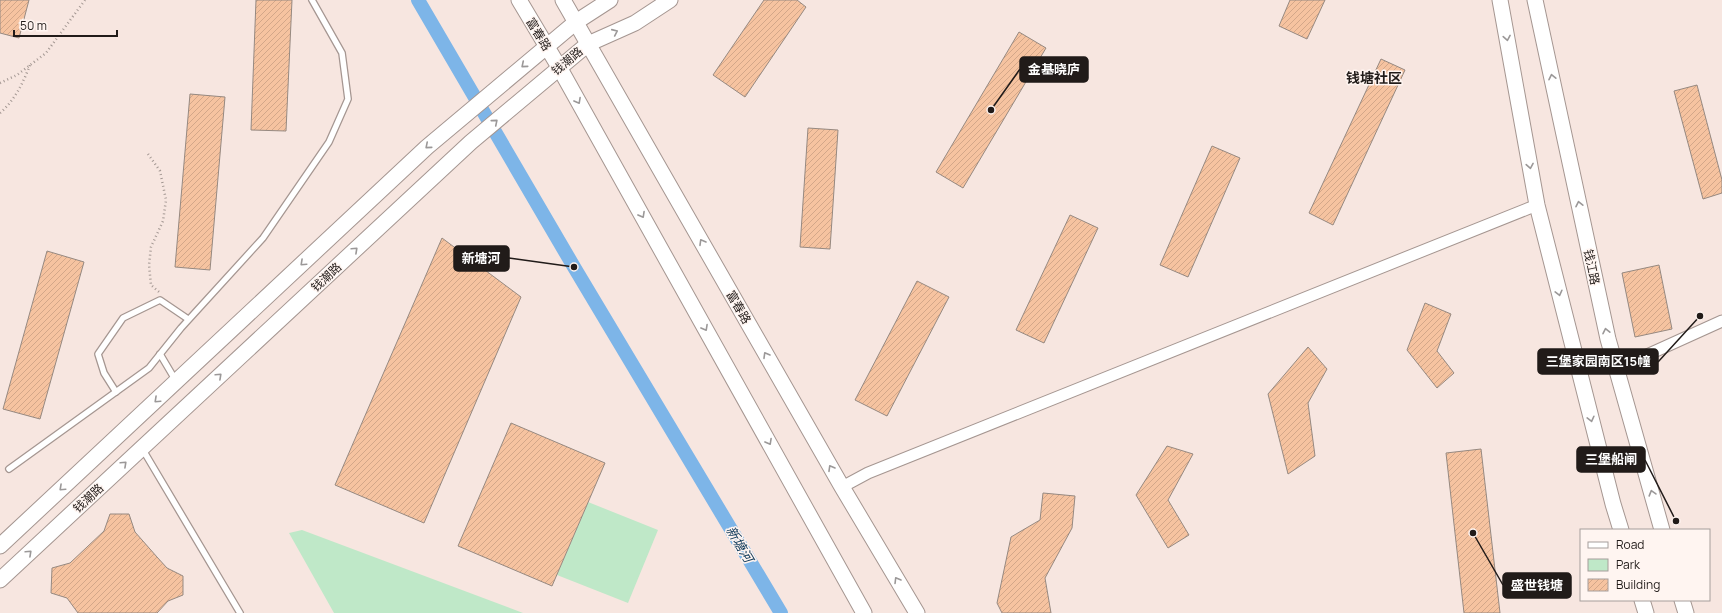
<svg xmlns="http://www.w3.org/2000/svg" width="1722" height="613" font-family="Manrope,'Noto Sans SC',sans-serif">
<defs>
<pattern id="building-hatch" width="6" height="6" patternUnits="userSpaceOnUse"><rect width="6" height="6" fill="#f6c3a0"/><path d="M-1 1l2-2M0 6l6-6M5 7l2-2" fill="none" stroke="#d3a789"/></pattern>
</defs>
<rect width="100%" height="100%" fill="#f7e6e0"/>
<!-- green -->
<g fill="#bfe8c8">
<polygon points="588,502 658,530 628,603 557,575"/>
<polygon points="302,530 523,613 334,613 289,533"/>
</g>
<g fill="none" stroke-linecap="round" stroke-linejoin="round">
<!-- canal -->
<polyline stroke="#7db5e8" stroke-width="14" points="418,0 574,267 781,613"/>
</g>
<!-- building -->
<g fill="url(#building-hatch)" stroke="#968981">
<polygon points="0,0 29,0 19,38 0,33"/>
<polygon points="256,0 292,0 286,131 251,130"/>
<polygon points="764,0 797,0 806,7 745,97 713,75"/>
<polygon points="1290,0 1325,0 1307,39 1279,26"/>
<polygon points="1019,32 1046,48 963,188 936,172"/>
<polygon points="1381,59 1405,70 1333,225 1309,213"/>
<polygon points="1697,85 1722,180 1722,193 1703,199 1674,91"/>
<polygon points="190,94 225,97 210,270 175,267"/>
<polygon points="808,128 838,130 830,249 800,247"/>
<polygon points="1212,146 1240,158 1188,277 1160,265"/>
<polygon points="1070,215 1098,228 1044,343 1016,330"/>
<polygon points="442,238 521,297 424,523 335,485"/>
<polygon points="47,251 84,262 40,419 3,409"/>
<polygon points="1659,265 1672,329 1635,337 1622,273"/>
<polygon points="917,281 949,297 887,416 855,400"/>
<polygon points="1425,303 1451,314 1437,351 1454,373 1437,388 1407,350"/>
<polygon points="1308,347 1327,369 1308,403 1315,456 1288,474 1268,394"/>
<polygon points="511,423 605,463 552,586 458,546"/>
<polygon points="1167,446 1193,454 1168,500 1189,535 1168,548 1136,495"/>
<polygon points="1481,449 1500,613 1464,613 1446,453"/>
<polygon points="1043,493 1075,496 1072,528 1045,578 1051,613 1002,613 997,603 1011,537 1040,520"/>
<polygon points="110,514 129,514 135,532 157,557 167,568 183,576 183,595 168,601 157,613 78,613 67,598 51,593 52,568 70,563 104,531"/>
</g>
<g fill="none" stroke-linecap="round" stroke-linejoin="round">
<defs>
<g id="lane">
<polyline points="160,354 176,381"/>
<polyline points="116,392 104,373 98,354 123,318 160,300 188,319"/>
<polyline points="143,450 240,613"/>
<polyline points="9,469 149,368 181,328 263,238 329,142 348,99 342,53 312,0"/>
</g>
<g id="street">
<polyline points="1616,369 1722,321"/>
<polyline points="842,487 868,473 1537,205"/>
</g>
<g id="secondary">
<polyline points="519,0 559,67 864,613"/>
<polyline points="563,0 842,487 917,613"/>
<polyline points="1500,0 1537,205 1613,504 1621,530"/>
<polyline points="1535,0 1608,339 1662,530"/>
<polyline points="0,546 427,147 576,22 610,0"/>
<polyline points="0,580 471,142 588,44 635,23 670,0"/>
<polyline points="1642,600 1646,613"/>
<polyline points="1682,600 1686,613"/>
</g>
</defs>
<!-- lane casing -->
<use href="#lane" stroke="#a59691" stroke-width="8"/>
<!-- street casing -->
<use href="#street" stroke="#a59691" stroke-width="13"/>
<!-- secondary casing -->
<use href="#secondary" stroke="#a59691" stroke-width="17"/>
<!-- path -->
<g stroke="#a49893" stroke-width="2.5" stroke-dasharray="1 3" stroke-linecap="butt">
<polyline points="0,83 17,75 46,53 85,0"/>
<path d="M0 113C15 100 23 83 30 65"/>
<polyline points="148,154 160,171 166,200 163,221 151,247 149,265 151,285 159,292"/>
</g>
<!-- lane -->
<use href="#lane" stroke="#fff" stroke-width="5.5"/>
<!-- street -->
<use href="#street" stroke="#fff" stroke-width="11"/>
<!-- secondary -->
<use href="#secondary" stroke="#fff" stroke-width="15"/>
</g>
<!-- one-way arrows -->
<defs><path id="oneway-chevron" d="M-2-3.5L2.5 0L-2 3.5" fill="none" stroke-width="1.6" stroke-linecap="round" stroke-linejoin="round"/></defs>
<g stroke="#9b9898">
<use href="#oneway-chevron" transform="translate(615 32) rotate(-24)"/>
<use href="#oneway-chevron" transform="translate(1507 38) rotate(80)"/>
<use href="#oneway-chevron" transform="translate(524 65) rotate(140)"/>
<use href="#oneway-chevron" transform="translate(1552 77) rotate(-102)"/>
<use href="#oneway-chevron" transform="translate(578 101) rotate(61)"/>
<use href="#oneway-chevron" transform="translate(495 122) rotate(-40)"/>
<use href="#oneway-chevron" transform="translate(428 146) rotate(139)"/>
<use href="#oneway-chevron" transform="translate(1530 166) rotate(80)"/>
<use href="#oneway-chevron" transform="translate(1579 204) rotate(-102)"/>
<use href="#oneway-chevron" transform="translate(642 215) rotate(61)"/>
<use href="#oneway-chevron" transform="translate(702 242) rotate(-120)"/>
<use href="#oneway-chevron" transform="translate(355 250) rotate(-43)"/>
<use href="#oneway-chevron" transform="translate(303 263) rotate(137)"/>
<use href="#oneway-chevron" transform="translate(1559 293) rotate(76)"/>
<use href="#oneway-chevron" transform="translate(705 328) rotate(61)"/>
<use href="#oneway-chevron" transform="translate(1606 331) rotate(-102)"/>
<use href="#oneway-chevron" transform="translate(766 355) rotate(-120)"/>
<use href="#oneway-chevron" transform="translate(219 376) rotate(-43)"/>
<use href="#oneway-chevron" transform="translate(157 400) rotate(137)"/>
<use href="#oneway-chevron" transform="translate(1591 419) rotate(76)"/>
<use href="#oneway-chevron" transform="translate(769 442) rotate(61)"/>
<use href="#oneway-chevron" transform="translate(124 464) rotate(-43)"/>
<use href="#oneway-chevron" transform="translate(831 468) rotate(-120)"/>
<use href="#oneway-chevron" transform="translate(62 488) rotate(137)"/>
<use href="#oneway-chevron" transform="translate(1652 493) rotate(-106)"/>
<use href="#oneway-chevron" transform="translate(29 553) rotate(-43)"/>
<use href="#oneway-chevron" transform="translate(897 580) rotate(-121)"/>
</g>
<g text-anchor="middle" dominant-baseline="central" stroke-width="3" stroke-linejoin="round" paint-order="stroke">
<!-- street labels -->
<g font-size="12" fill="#211b19" stroke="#fff5f1">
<text transform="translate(539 34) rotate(59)">富春路</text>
<text transform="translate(567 61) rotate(-40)">钱潮路</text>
<text transform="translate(1592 267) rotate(78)">钱江路</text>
<text transform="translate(326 277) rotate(-43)">钱潮路</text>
<text transform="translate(739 307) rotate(60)">富春路</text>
<text transform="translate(88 498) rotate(-43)">钱潮路</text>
</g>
<!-- water labels -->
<g font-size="13" font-style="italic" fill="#0c3758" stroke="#fff5f1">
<text transform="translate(740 544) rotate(59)">新塘河</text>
</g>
<!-- quarter labels -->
<g font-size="14" font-weight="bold" fill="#211b19" stroke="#fff5f1">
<text x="1374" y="77">钱塘社区</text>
</g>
</g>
<!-- callouts -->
<path fill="none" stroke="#211b19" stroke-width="1.5" d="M991 110L1020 69M574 267L509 258M1700 316L1658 362M1676 521L1645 460M1473 533L1503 585"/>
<g fill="#211b19" stroke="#fff5f1" stroke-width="1.5">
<circle cx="991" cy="110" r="4"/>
<circle cx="574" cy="267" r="4"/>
<circle cx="1700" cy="316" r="4"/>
<circle cx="1676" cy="521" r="4"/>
<circle cx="1473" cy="533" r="4"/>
</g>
<g fill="#211b19" stroke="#211b19" stroke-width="1.5">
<rect x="1020" y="57" width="68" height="25" rx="4"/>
<rect x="454" y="246" width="55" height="25" rx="4"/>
<rect x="1538" y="349" width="120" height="25" rx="4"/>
<rect x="1577" y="447" width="68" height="25" rx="4"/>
<rect x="1503" y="573" width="68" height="25" rx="4"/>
</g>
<g font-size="13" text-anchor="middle" font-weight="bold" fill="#fff">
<text x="1054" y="74">金基晓庐</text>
<text x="481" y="263">新塘河</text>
<text x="1598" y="366">三堡家园南区15幢</text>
<text x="1611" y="464">三堡船闸</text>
<text x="1537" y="590">盛世钱塘</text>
</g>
<!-- legend -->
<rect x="1580" y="529" width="130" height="72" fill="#fff5f1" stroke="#a69e9b"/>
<rect x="1588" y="542" width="20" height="6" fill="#ffffff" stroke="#a69e9b"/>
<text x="1616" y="549" font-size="12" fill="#211b19">Road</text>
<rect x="1588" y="559" width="20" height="12" fill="#bfe8c8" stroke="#a69e9b"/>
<text x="1616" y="569" font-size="12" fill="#211b19">Park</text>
<rect x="1588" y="579" width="20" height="12" fill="url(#building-hatch)" stroke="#a69e9b"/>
<text x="1616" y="589" font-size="12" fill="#211b19">Building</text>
<!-- scale -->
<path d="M14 30v6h103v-6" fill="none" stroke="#211b19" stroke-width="2"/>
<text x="20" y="30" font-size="12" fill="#211b19" stroke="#fff5f1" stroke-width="3" paint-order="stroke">50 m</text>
</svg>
